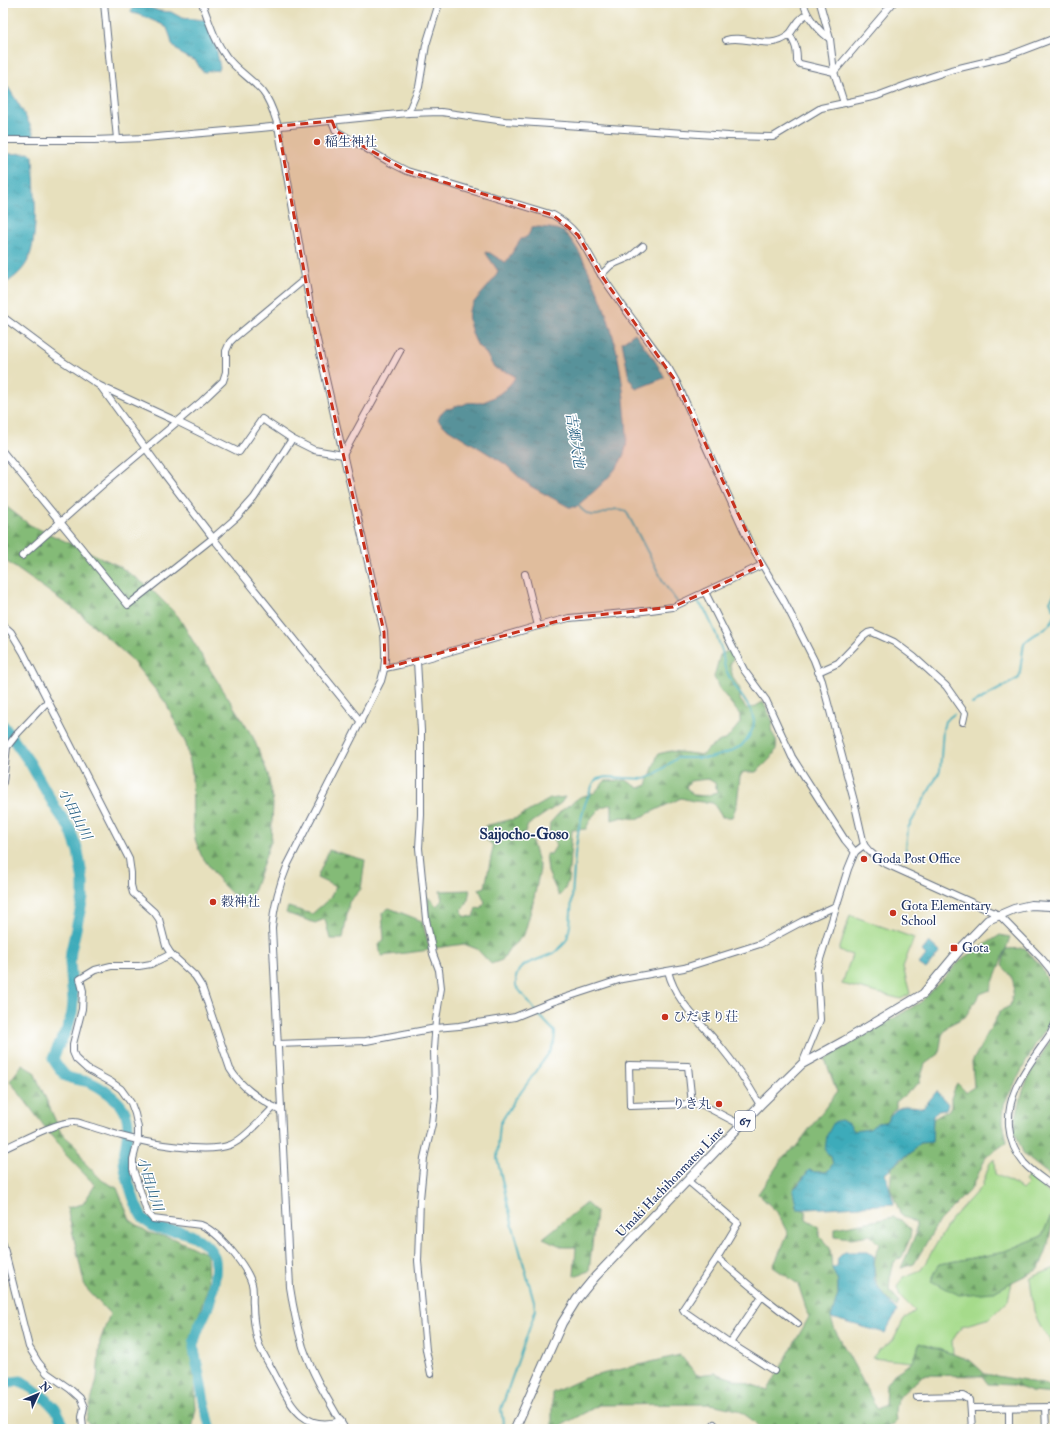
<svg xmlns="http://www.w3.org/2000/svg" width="1058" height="1432" font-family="'IM FELL Double Pica','Noto Serif JP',serif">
<defs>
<pattern id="forest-firs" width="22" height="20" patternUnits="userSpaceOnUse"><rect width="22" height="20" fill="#84bb77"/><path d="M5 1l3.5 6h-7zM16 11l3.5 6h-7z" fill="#6b9865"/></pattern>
<pattern id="water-ripples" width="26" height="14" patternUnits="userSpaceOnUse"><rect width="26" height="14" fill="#3cabba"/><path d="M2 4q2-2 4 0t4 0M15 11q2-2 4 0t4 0" fill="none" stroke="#328c9a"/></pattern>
</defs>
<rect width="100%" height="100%" fill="#fff"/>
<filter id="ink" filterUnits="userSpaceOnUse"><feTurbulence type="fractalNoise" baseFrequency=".025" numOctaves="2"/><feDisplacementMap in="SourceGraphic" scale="8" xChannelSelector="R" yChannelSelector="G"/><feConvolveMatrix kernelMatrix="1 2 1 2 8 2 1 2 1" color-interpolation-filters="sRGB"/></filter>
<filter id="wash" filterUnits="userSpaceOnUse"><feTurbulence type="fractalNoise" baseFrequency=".012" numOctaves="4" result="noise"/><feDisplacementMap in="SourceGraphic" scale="16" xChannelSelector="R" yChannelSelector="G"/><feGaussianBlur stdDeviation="0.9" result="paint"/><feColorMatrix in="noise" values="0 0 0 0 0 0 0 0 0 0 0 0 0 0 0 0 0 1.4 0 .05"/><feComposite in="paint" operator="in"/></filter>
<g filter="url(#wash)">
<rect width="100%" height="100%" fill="#e7e0bd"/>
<!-- grass -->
<g fill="#a6db8b" stroke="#608574">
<polygon points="850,915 914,938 903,967 910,994 901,999 842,984 852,955 839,951"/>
<polygon points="994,1159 995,1174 1013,1183 1022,1190 1028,1184 1025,1181 1030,1175 1055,1199 1055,1207 1042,1236 1000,1253 939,1264 994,1292 1012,1282 1008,1300 990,1318 962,1326 952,1341 953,1354 919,1343 917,1352 913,1362 872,1358 879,1350 893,1341 904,1319 915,1311 900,1296 897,1287 903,1277 921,1270 950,1221 982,1186 990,1163"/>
<polygon points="1055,1268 1055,1348 1040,1326 1034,1311 1030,1278"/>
</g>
<!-- forest -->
<g fill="url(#forest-firs)" stroke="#50756a" fill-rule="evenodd">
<polygon points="3,500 8,508 30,525 119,566 150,588 178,616 209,668 253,737 268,774 273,804 271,841 247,909 221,883 201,855 195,839 193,824 192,772 186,744 166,703 129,657 78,612 3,559"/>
<path d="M728 651 734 656 730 665 733 678 740 689V700L747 709 754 707 763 702 773 722 771 731C773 734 775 737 776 740 780 753 764 765 756 772H743L740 777 737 804 732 817H722L713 803 693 801 681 798 637 819 622 817 612 820V804C597 807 591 817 586 829L572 830 568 880 565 889 559 896 548 872 546 854H551L556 846 554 840 549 834 550 823 562 810 580 797 594 793 605 781 626 780 639 788 647 785 658 754 671 751 703 755 708 749 720 741 726 740 740 723V715L719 688 714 677 720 655ZM708 779 715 783 717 792 706 796 693 795 686 787 690 781Z"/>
<polygon points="565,797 561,803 528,825 524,834 532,842 540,869 533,903 524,935 509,949 502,960 491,964 477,949 464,944 435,948 428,917 428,897 437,906 442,900 440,891 470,890 467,903 462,909 463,916 473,917 476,908 481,909 485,902 479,889 485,887 493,847 491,843 485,839 485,826 517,818 550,799"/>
<polygon points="329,850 365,860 361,889 349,902 343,939 330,939 325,919 315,923 286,913 288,907 312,914 330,898 336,887 317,878"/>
<polygon points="389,908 422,921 430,950 381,956 379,945 384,939 382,913"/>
<path d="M1000 935 1010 937 1006 949 1025 948 1041 967 1049 984 1053 1005 1049 1024 1036 1043 1004 1104 1003 1122 1007 1142 986 1157 972 1188 939 1221 914 1264 901 1268 916 1234V1223L906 1218 900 1213 890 1187 892 1167 912 1152 919 1143 932 1142 933 1119 951 1109V1098L957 1083 966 1092 974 1087 972 1062 1000 1011 1010 1006C1014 987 1018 980 1002 966L1006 949 990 990 980 994 965 1017 949 1025 942 1035 939 1054 925 1064 919 1083 896 1102V1108L892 1111 886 1122 877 1123 870 1129 854 1131 850 1125 841 1120 834 1122 831 1156 833 1164 827 1172H815L809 1170 793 1190 797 1208 806 1211V1219L818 1226 820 1237 830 1248 832 1268 838 1282V1295L831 1318 835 1330 861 1378 877 1409 885 1405 886 1385 894 1374 913 1362 917 1352 919 1343 953 1354 971 1361 985 1374 1055 1386V1394L1031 1392 1013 1385 988 1384 982 1376 923 1375C908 1391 891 1395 896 1420L894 1425 879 1429H761L751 1419 738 1410 711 1404 599 1405 555 1429H552V1393L585 1378 680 1355 697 1375 715 1373 768 1390 809 1317 798 1284 773 1267 788 1234 777 1212 758 1194 784 1156 795 1148 837 1092 825 1059 921 1002 961 960Z"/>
<polygon points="1055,1033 1055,1179 1024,1155 1014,1130 1016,1117 1024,1088 1031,1072"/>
<polygon points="22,1065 34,1072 61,1133 76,1146 85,1163 103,1181 117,1188 130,1220 149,1233 175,1239 207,1254 208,1287 192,1336 196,1409 192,1429 95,1429 86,1421 97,1379 100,1341 110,1314 85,1287 67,1208 83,1204 95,1185 66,1155 10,1081"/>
<polygon points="586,1203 596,1212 589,1271 574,1276 576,1247 563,1247 543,1238"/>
<path d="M894 1217 901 1220 911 1230 910 1238 902 1257 894 1262 890 1278 889 1290 899 1301 897 1307C874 1290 869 1271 879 1244L870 1235 851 1238 835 1236V1228Z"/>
<polygon points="1050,1218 1053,1220 1047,1249 1039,1269 1012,1282 994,1292 959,1295 931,1281 939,1264 1000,1253 1042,1236"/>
</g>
<!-- water -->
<g fill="url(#water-ripples)" stroke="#2c6d8c">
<polygon points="148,7 159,11 171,12 182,18 206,20 216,47 220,68 218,70 204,72 201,70 196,61 182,55 172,44 170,36 167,28 161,24 140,15 132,13 131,11 132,8"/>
<path d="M3 80C10 89 35 129 34 138L3 141Z"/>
<path d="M30 153 33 156C34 183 41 246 24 267 19 274 10 281 3 285V154Z"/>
<path d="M539 227C547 228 559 228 565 233 576 244 583 259 589 272 611 318 621 359 625 410 626 422 628 435 626 447 622 470 593 492 576 507H569L532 487 521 479 505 464 445 427 438 420 440 415 446 409 453 408 458 405H463C469 401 472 403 479 403 491 401 510 388 515 377 509 371 501 372 495 368 491 364 489 359 487 355 484 352 481 349 478 346 473 338 465 316 470 308 478 295 492 285 498 271L485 252 490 253 504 262H506L521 239C527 238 530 234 531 228Z"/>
<polygon points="635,333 655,361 664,376 664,378 636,389 629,378 622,342"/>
<polygon points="929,942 940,952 926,969 919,964 926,955 922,951"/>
<path d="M937 1091 948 1104 946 1109 938 1110 933 1116 932 1142 919 1143 912 1152 902 1158 885 1173 894 1204 808 1209H797L793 1190 801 1182 809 1170 815 1172H827L833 1164 831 1156 825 1151 827 1135 834 1122 841 1120 850 1125 854 1131 870 1129 877 1123 886 1122C896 1105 905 1104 923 1108Z"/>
<polygon points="844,1252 868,1252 874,1256 874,1279 879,1289 897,1311 885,1333 831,1318 838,1295 838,1282 832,1268 837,1266 838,1258"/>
</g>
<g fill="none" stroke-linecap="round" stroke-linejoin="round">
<!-- stream -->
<g stroke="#3cabba" stroke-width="2">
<path d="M577 504C597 530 607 502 626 511L665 585 678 603"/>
<polyline points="1055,593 1050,601 1055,612"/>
<path d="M972 704 1019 678 1024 643C1029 639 1033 635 1038 633 1046 627 1052 625 1055 615"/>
<polyline points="905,858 908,828 940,771 943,729 945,721 954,714"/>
<polyline points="504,1429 501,1409 533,1318 535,1310 534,1301 512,1223 497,1158 500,1124 515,1099 519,1095 551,1050 554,1043 555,1032 539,1015 516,986 516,977 519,970 524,965 554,953 563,945 567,939 570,926 575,854 579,827 585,804 593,784 597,779 606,777 645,779 654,775 677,758 709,758 727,753 741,746 748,738 753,728 754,721 751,710 731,680 725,668 722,651 716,634 705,610 697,601 690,602"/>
</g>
<!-- river -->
<g stroke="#3cabba" stroke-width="11">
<path d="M3 725 30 763 55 807 70 829 78 851 83 882V898L71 951 70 962 73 1001 72 1013 68 1027 56 1051 53 1059C57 1065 61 1072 66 1076 72 1080 82 1080 89 1082 100 1086 119 1100 124 1110 133 1127 124 1143 124 1160 124 1171 136 1210 143 1218 149 1225 157 1229 166 1230 170 1231 174 1230 178 1231 191 1233 208 1243 214 1256 218 1267 213 1292 209 1304 205 1317 194 1331 194 1346 194 1354 197 1362 198 1370 202 1390 205 1410 211 1429"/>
<polyline points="3,1383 21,1381 29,1386 46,1399 57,1411 65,1429"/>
</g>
</g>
</g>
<g filter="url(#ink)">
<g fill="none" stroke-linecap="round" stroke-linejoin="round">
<defs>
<g id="minor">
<polyline points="104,3 117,139"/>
<path d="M202 3C209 21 214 40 226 56 236 70 252 79 263 92 271 102 274 114 278 126L314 327 384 632C385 651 387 663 381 681L288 864C279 885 274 905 272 928L290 1287C293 1307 297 1327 303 1347 313 1376 330 1403 345 1429"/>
<path d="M804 3C805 15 821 33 830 39"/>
<polyline points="820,3 830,39 834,72 844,103"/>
<path d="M789 34C796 45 797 49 797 61L800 64 834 72"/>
<path d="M726 40C746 34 769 52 789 35 792 31 795 26 798 22 800 19 804 16 807 14"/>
<polyline points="834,72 893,3"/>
<polyline points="408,113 419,87 426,45 439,3"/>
<path d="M332 121 336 131 391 163 407 171 553 215C582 231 585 251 602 276 623 308 647 338 669 369L677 383 751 546 784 601 814 660 822 681 854 801 864 845 869 851 882 862 999 915 1042 959 1051 970 1055 979"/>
<polyline points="3,140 94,140 145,138 261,128 408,113 441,112 505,121 729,136 773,137 821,108 877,96 909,84 951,70 1005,57 1055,38"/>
<polyline points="601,275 611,265 630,257 643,246"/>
<polyline points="3,317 62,361 100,386 178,422 239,452 262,419 292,439 314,450 343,455 400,351"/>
<polyline points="101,387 165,475 213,538 361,722"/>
<polyline points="3,452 128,605 213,538 237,517 254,498 292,439"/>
<polyline points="22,556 101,486 202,401 223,381 226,372 226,351 230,342 234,338 305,279"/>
<polyline points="525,574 538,626"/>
<polyline points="705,592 744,670 766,700 792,757 845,840 855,852"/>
<path d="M3 625 11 632 23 652 129 859 131 873V885L133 893 154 912 159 919 166 946 171 954 195 976 202 987 230 1069C242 1089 262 1100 280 1111"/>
<polyline points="417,661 421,731 421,815 419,848 426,919 433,954 439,970 441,988 436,1020 434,1049 435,1096 432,1124 424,1158 420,1199 418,1261 426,1350 431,1374"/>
<polyline points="385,668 417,661 538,626 569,618 636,612 673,607 762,565"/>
<polyline points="818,672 838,663 864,636 868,633 872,632 894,642 914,657 946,686 965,713 963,722"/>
<polyline points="3,782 7,747 17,734 48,701"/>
<path d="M171 954 151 964 139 966H111L95 970 80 979 83 991 82 1009 73 1044V1052L76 1059 87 1069 111 1082 121 1089 131 1103 135 1114 138 1128V1140L133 1159V1169L147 1212 153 1219 201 1225C219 1232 246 1265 252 1284 254 1291 252 1299 253 1305 253 1317 255 1330 258 1342 262 1354 271 1366 276 1377 291 1405 302 1432 341 1421"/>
<path d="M668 971C676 1003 701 1022 720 1046 735 1064 748 1084 760 1105"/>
<path d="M1055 1024 1051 1033C1039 1051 1024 1069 1016 1088 1005 1113 1006 1142 1024 1163 1033 1173 1045 1180 1055 1188"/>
<polyline points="277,1044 366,1041 436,1028 459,1026 515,1017 552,1002 622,979 684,968 760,944 803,921 836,906"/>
<polyline points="802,1064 820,1020 817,969 848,869 855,852 864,845"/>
<polygon points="629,1065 688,1066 692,1104 630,1106"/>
<polyline points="692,1104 703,1105 741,1125"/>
<path d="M3 1149C21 1141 55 1122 74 1122 79 1122 84 1125 89 1126 100 1129 111 1133 121 1136 146 1143 206 1154 230 1145 244 1140 263 1118 274 1107"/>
<polyline points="688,1181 738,1223 717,1258 683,1309 685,1312 730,1343 774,1371"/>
<polyline points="3,1244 29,1347 38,1362 47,1373 70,1389 80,1398 84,1407 82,1417 83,1429"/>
<polyline points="717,1258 762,1296 798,1324"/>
<polyline points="730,1343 762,1296"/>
<polyline points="917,1397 963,1396 970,1400 972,1429"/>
<polyline points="972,1408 1055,1407"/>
<polyline points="1045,1408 1046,1429"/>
<polyline points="714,1424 719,1429"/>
<polyline points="1009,1429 1009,1409"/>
</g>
<polyline id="major" points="515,1429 562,1323 577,1299 595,1277 760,1105 802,1064 844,1041 923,994 963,946 988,920 1014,909 1031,905 1050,906 1055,908"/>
</defs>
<!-- minor casing -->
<use href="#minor" stroke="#626d7f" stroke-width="8"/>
<!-- major casing -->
<use href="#major" stroke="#626d7f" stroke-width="10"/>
<!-- minor -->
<use href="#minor" stroke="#fff" stroke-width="6"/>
<!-- major -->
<use href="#major" stroke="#fff" stroke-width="8"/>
</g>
</g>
<!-- marked area -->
<path fill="#c8321e" fill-opacity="0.2" stroke="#c8321e" stroke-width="3" stroke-dasharray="8 5" stroke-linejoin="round" d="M332 121 336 131 407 171 553 215 578 235 601 275 677 383 762 565 673 607 569 618 385 668 384 632 314 327 278 126Z"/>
<!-- markers -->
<g fill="#c8321e" stroke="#fff" stroke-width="1.5">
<circle cx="317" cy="142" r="4"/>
<circle cx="864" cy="859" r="4"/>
<circle cx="213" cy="902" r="4"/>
<circle cx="893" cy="913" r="4"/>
<rect x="950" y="944" width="8" height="8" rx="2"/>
<circle cx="665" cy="1017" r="4"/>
<circle cx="719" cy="1104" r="4"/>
</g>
<g text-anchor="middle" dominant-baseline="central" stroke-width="3" stroke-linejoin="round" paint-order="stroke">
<!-- shield labels -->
<rect fill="#fff" stroke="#5f6d8e" stroke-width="1" x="735" y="1111" width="20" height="20" rx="3"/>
<g font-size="12" font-weight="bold" fill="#1b2f5e">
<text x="745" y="1121">67</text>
</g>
<!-- poi labels -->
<g font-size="13" fill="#1b2f5e" stroke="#fff" text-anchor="start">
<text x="325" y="142">稲生神社</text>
<text x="872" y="859">Goda Post Office</text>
<text x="221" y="902">穀神社</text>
<text x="901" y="906">Gota Elementary<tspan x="901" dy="15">School</tspan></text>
<text x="962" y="948">Gota</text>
<text x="673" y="1017">ひだまり荘</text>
<text x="711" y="1104" text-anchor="end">りき丸</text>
</g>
<!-- street labels -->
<g font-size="13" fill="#1b2f5e" stroke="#fff">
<text transform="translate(670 1182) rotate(-46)">Umaki Hachihonmatsu Line</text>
</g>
<!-- water labels -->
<g font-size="14" font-style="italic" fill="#286183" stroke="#fff">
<text transform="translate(575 440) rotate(81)">吉郷大池</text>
<text transform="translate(75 814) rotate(63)">小田山川</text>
<text transform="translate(150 1184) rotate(72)">小田山川</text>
</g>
<!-- quarter labels -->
<g font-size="15" font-weight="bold" fill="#1b2f5e" stroke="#fff">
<text x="524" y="834">Saijocho-Goso</text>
</g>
</g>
<!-- margin -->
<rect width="1058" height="1432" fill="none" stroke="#fff" stroke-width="16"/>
<!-- north arrow -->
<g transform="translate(38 1394) rotate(46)" stroke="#ffffff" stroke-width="3" paint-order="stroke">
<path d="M0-3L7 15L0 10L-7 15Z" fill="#1b2f5e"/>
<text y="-6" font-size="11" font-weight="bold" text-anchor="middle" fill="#1b2f5e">N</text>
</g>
</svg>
